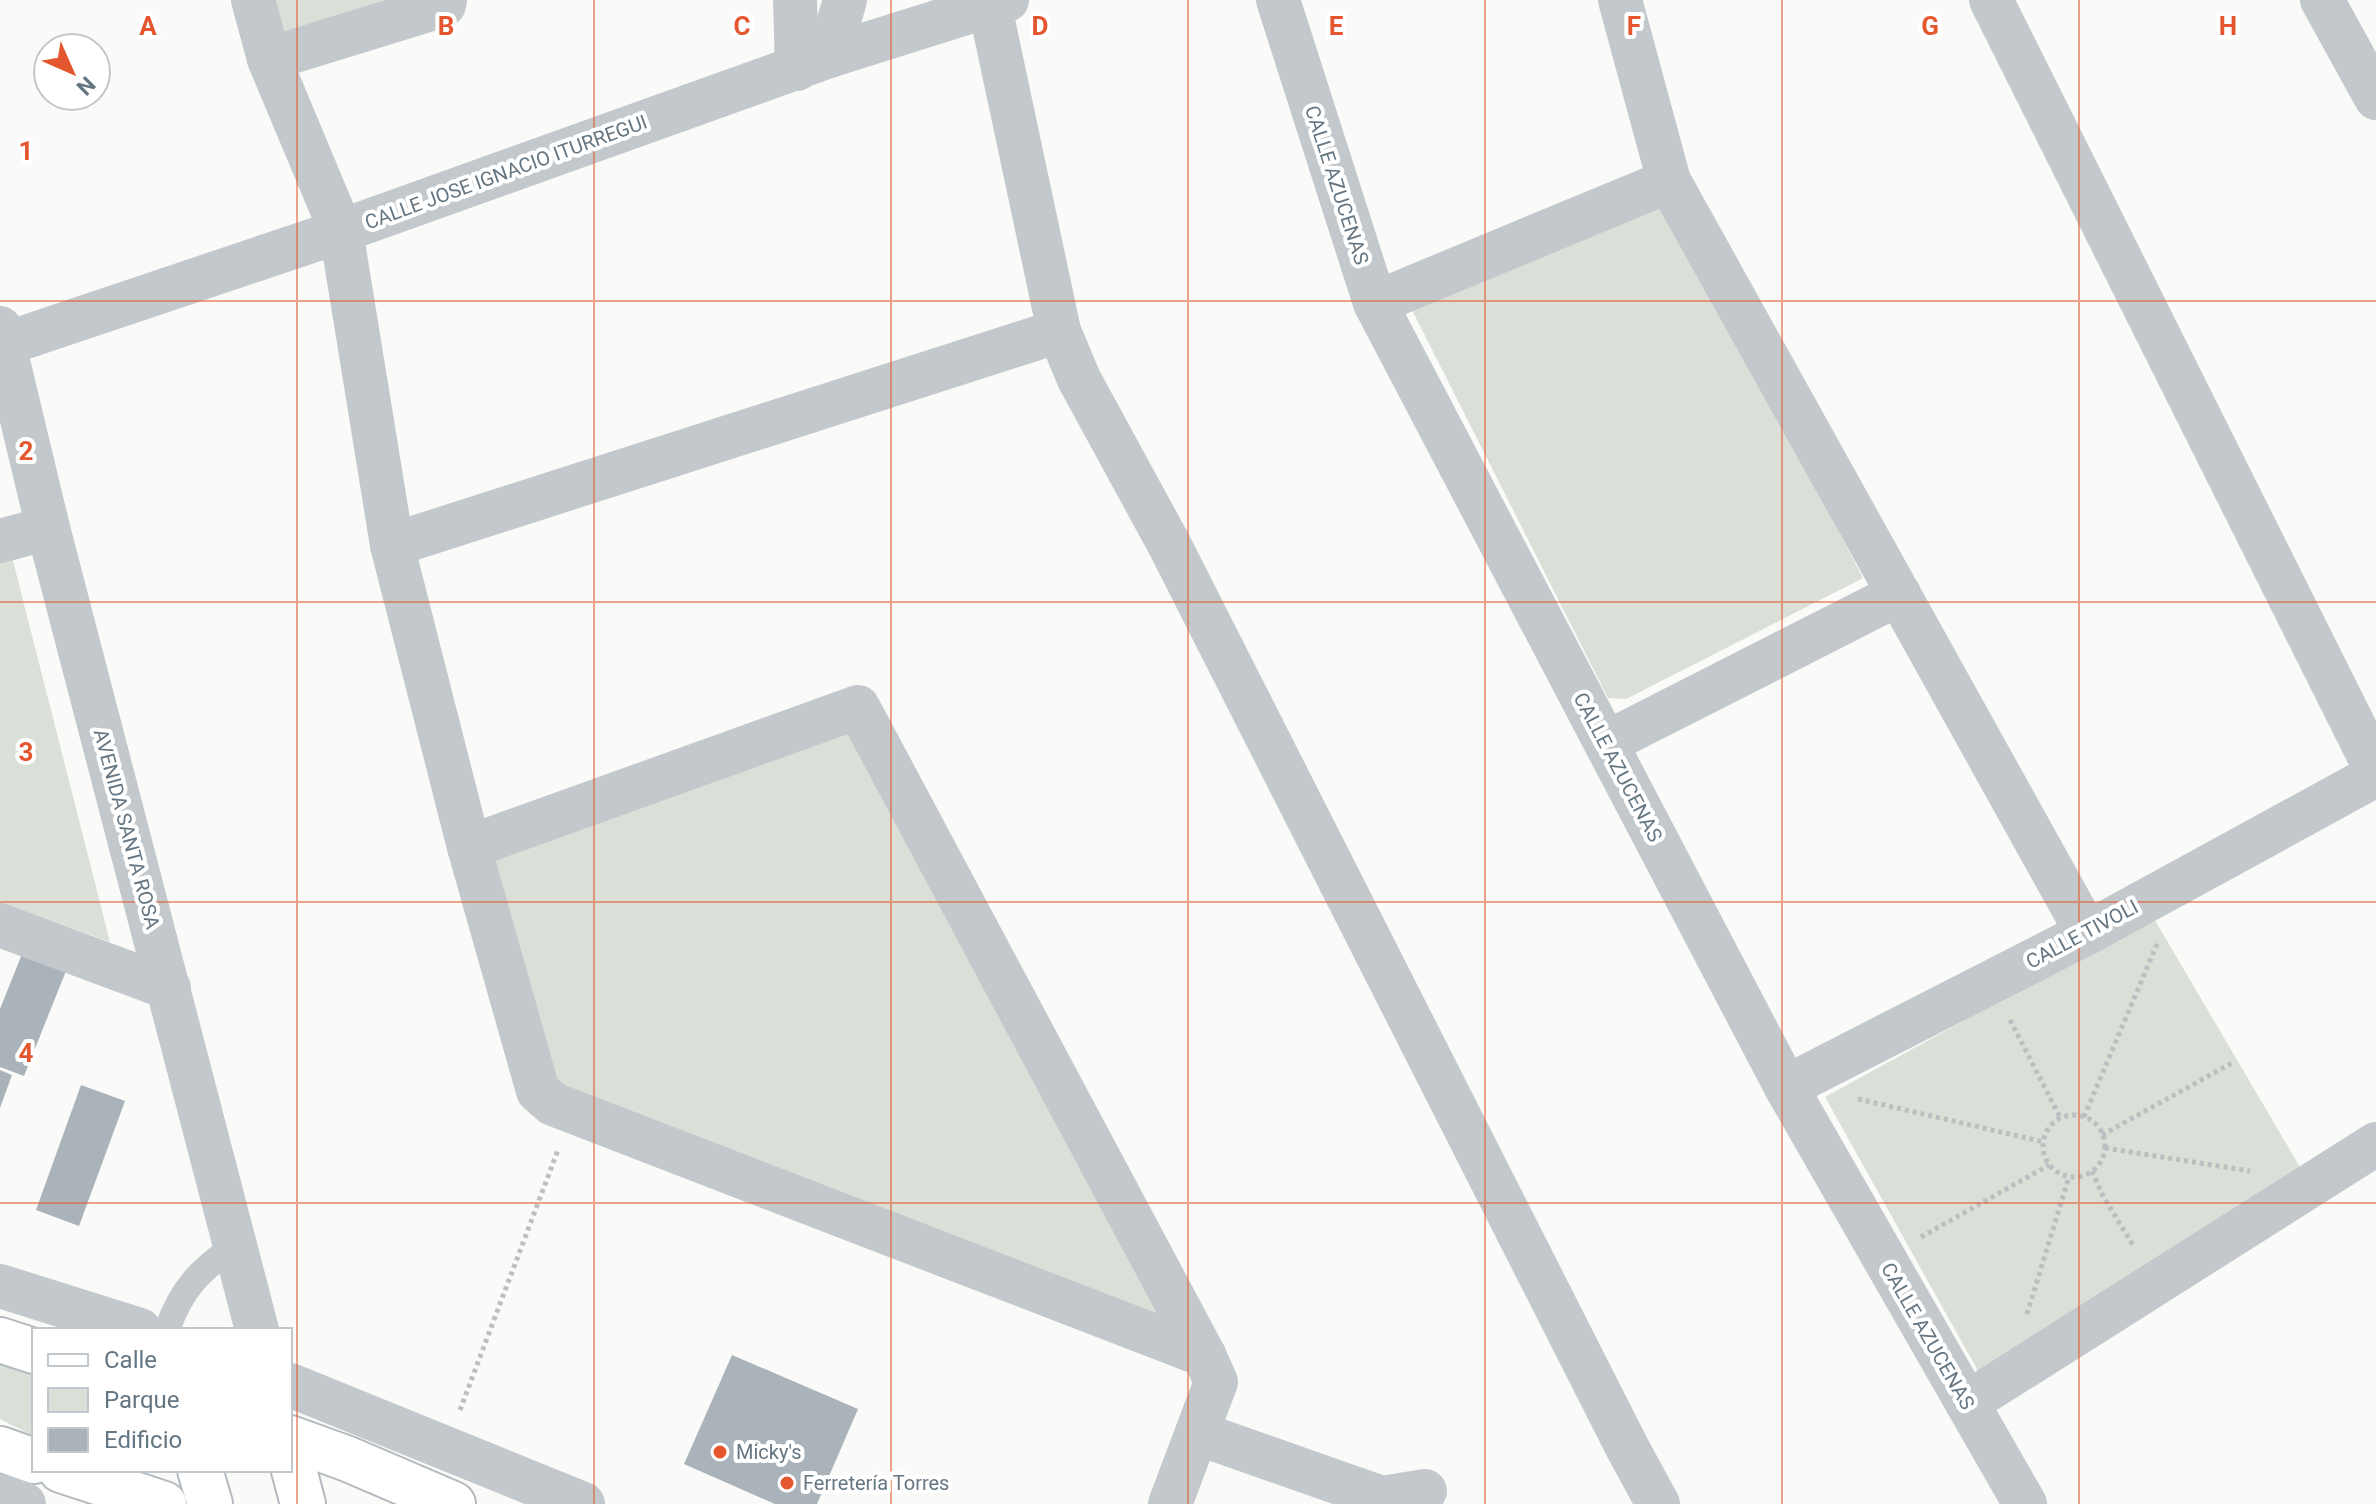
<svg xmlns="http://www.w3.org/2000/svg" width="2376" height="1504" font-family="Roboto,sans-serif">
<rect width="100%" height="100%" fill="#fafaf8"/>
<!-- green -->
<g fill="#dadfd7">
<polygon points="269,0 428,0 286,46"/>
<polygon points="1660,191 1863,578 1626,699 1608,698 1408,302"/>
<polygon points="12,557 110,942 0,902 0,560"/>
<polygon points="851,725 1162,1318 550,1083 488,857"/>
<polygon points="2153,917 2307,1179 1987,1387 1825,1097"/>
<polygon points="0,1363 34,1375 34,1436 0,1419"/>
</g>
<!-- building -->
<g fill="#aab3b9">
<polygon points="26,944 70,961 24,1076 0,1067 0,1009"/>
<polygon points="0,1070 12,1075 0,1108"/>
<polygon points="81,1085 125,1101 79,1226 36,1210"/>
<polygon points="732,1355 858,1409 817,1504 775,1504 684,1464"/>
</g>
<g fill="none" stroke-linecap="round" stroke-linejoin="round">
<defs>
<g id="secondary">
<polyline points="0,1340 34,1351"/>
<polyline points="290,1438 348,1459 453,1504"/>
<polyline points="0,1449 34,1461"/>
<polyline points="290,1455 303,1504"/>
<polyline points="61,1470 164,1504"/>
<polyline points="200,1470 210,1504"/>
</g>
</defs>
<!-- secondary casing -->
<use href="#secondary" stroke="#b3babf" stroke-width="48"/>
<!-- path -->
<g stroke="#bbbfc2" stroke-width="5" stroke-dasharray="4 4" stroke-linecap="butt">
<polyline points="2010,1020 2061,1119"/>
<polyline points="1858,1099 2044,1142"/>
<circle cx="2074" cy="1146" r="31"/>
<polyline points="2084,1117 2157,944"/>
<polyline points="2102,1135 2232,1063"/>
<polyline points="2105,1148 2250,1171"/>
<polyline points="2092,1171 2102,1194 2134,1247"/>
<polyline points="1921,1237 2049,1165"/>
<polyline points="2027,1314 2069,1177"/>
<polyline points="460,1410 558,1150"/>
</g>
<!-- service -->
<path stroke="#c3c8cc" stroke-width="26" d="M167 1330C182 1287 200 1271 235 1245"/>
<!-- minor -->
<g stroke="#c3c8cc" stroke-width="44">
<polyline points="253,0 269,59 341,231 392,545 469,847 538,1091 553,1104 1204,1355"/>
<polyline points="795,0 797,69"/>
<polyline points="1278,0 1375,303 1786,1087 2025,1504"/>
<polyline points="1620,0 1669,181 2087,933"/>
<polyline points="1991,0 2376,770"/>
<polyline points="2322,0 2376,98"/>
<polyline points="990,7 1059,331 1079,379 1170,546 1628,1449 1658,1504"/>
<polyline points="829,56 845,0"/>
<polyline points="269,59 444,5 445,0"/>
<polyline points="1375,303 1669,181"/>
<polyline points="5,344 341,231 829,56 1007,0"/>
<polyline points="0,541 48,528"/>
<polyline points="392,545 1059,331"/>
<polyline points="1606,743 1899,594"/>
<polyline points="469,847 858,707 1204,1355 1216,1382 1170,1504"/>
<polyline points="0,925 169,988"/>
<polyline points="1786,1087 2087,933 2376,775"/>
<polyline points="1967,1403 2376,1144"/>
<polyline points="1197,1433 1382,1498 1425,1491"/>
</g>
<!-- tertiary -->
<g stroke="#c3c8cc" stroke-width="44">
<polyline points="0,328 48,528 257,1330"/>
<polyline points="0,1286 140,1330"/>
<polyline points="290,1385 583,1504"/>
<polyline points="0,1496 24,1504"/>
</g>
<!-- secondary -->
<use href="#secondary" stroke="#fff" stroke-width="44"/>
</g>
<!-- grid -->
<path fill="none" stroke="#e4572e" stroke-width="2" stroke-opacity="0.55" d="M297 0V1504M594 0V1504M891 0V1504M1188 0V1504M1485 0V1504M1782 0V1504M2079 0V1504M0 301H2376M0 602H2376M0 902H2376M0 1203H2376"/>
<!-- markers -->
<g fill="#e4572e" stroke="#fff" stroke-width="3">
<circle cx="720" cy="1452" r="8"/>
<circle cx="787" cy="1483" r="8"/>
</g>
<g text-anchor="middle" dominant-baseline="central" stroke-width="8" stroke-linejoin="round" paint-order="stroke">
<!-- street labels -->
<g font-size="20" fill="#657683" stroke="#fff">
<text transform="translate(506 172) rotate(-20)">CALLE JOSE IGNACIO ITURREGUI</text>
<text transform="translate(1337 185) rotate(72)">CALLE AZUCENAS</text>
<text transform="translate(1618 767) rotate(62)">CALLE AZUCENAS</text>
<text transform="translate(127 829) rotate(75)">AVENIDA SANTA ROSA</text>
<text transform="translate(2082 934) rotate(-28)">CALLE TIVOLI</text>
<text transform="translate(1928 1336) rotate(60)">CALLE AZUCENAS</text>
</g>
<!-- poi labels -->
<g font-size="20" fill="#657683" stroke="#fff" text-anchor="start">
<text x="736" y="1452">Micky's</text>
<text x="803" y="1483">Ferretería Torres</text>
</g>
</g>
<g font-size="26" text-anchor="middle" font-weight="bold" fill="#e4572e" stroke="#fff" stroke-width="8" stroke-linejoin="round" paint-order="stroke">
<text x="148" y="35">A</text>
<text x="446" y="35">B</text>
<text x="742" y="35">C</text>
<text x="1040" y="35">D</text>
<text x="1336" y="35">E</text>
<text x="1634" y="35">F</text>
<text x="1930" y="35">G</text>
<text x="2228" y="35">H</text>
<text x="26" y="160">1</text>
<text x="26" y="460">2</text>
<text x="26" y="761">3</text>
<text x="26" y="1062">4</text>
</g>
<!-- legend -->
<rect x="32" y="1328" width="260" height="144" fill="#ffffff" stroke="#c1c8cd" stroke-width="2"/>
<rect x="48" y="1354" width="40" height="12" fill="#ffffff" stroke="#c1c8cd" stroke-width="2"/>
<text x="104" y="1368" font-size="24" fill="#657683">Calle</text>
<rect x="48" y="1388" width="40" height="24" fill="#dadfd7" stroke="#c1c8cd" stroke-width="2"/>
<text x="104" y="1408" font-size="24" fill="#657683">Parque</text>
<rect x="48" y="1428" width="40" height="24" fill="#aab3b9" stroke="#c1c8cd" stroke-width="2"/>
<text x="104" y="1448" font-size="24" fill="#657683">Edificio</text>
<!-- north arrow -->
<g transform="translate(72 72) rotate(135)"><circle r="38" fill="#ffffff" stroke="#c1c8cd" stroke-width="2"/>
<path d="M0-6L14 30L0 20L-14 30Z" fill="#e4572e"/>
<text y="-12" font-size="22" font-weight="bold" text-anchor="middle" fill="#657683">N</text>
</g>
</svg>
